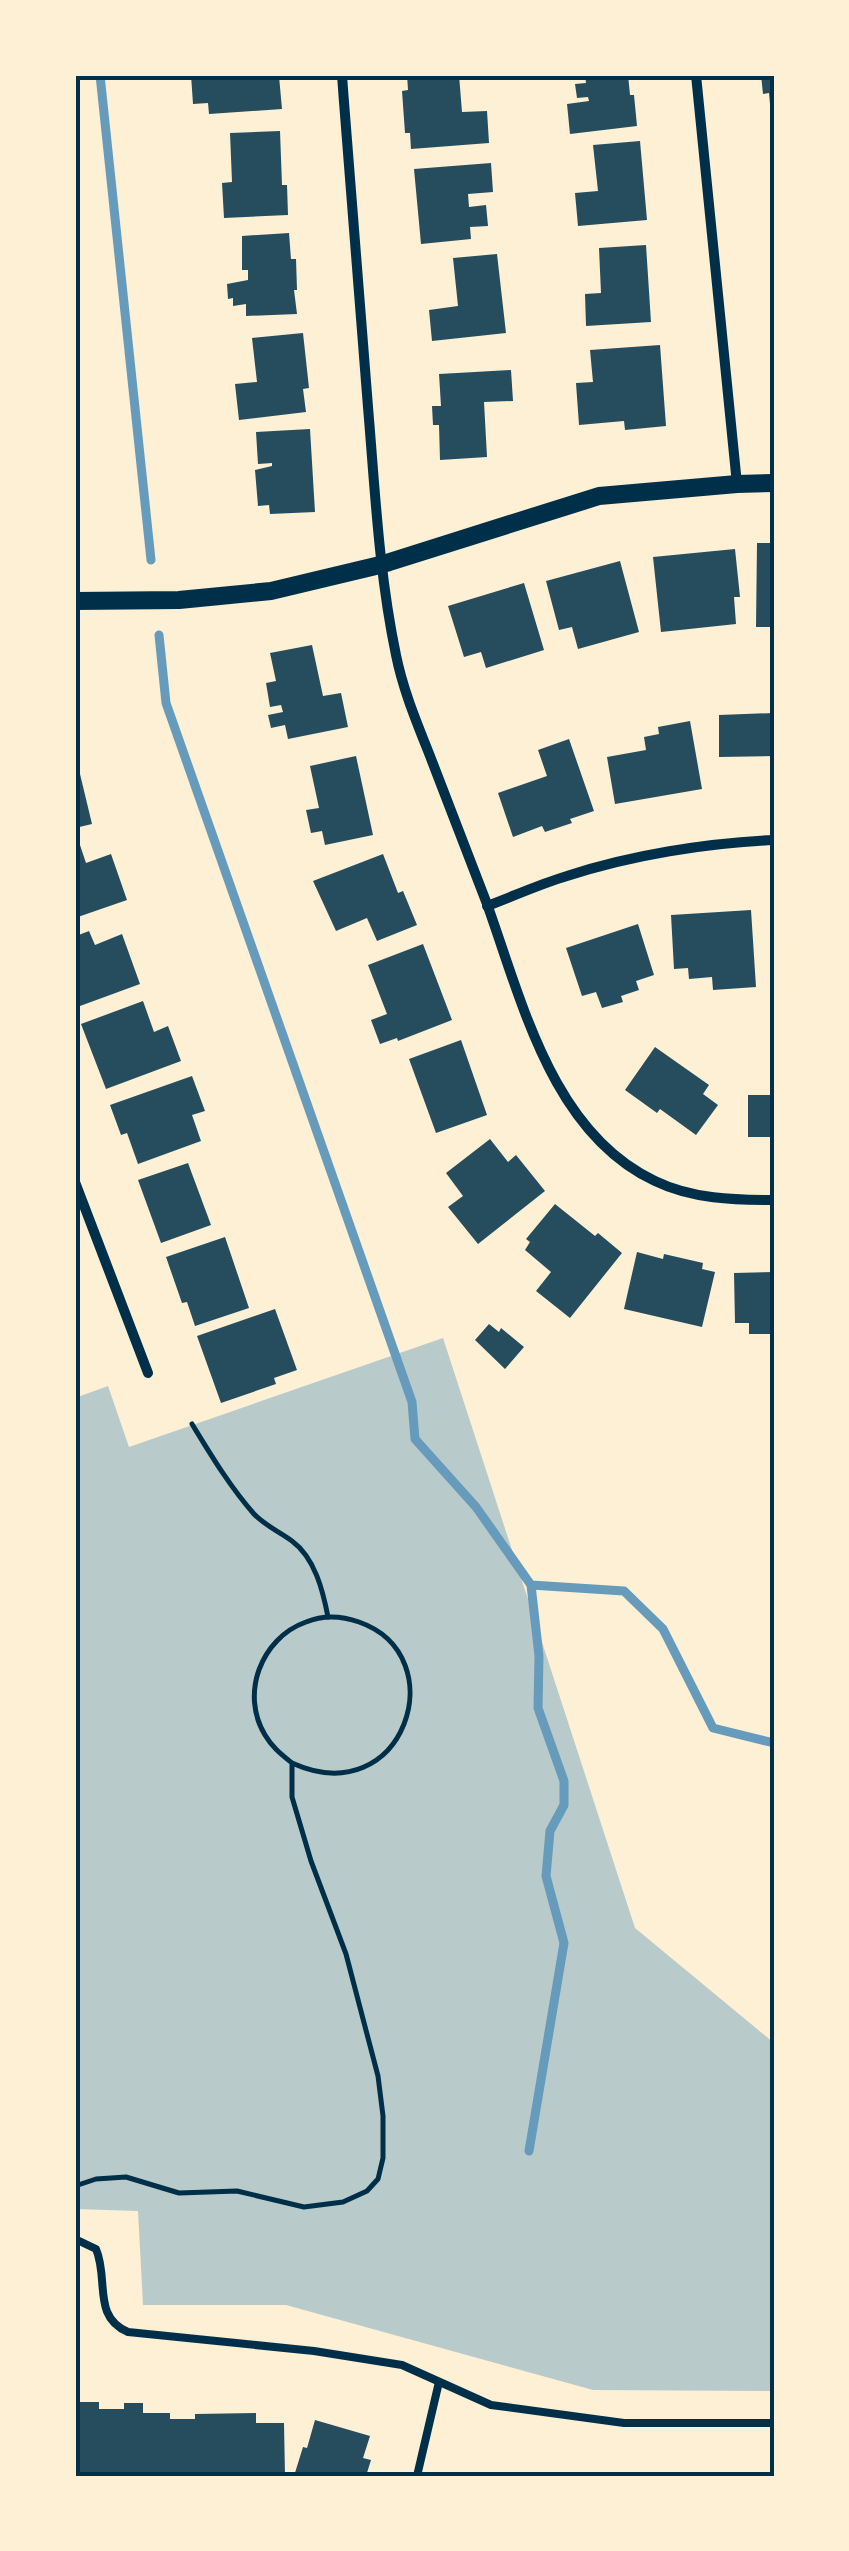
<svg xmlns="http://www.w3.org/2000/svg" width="849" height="2551" font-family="'Asap Condensed',sans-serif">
<rect width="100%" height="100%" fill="#fdf0d5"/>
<!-- green -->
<polygon fill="#b9caca" points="443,1338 635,1928 774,2043 774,2391 593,2390 286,2305 143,2305 138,2211 75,2209 75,1398 108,1386 129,1447"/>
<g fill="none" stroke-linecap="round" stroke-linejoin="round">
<!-- stream -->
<g stroke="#669bbc" stroke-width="9">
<polyline points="100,75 151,560"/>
<polyline points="159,635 166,703 412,1402 415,1439 476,1507 531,1585 624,1591 663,1629 713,1728 774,1743"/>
<polyline points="529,2151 564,1943 546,1876 550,1831 564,1805 564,1781 538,1708 539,1656 531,1585"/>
</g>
</g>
<!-- building -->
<g fill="#264d5e">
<polygon points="191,75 256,75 256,78 279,76 282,109 209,114 208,103 193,104"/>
<polygon points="407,75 459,75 462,112 487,111 489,143 411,149 410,133 405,133 402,91 408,90"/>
<polygon points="585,75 628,75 630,95 634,95 637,126 570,134 567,104 589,101 588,97 577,98 575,84 586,83"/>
<polygon points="761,75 774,75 774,115 771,115 769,93 763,94"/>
<polygon points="280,131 282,185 287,185 288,215 224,218 222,183 232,182 230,133"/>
<polygon points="640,141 647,220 578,226 575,193 598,191 593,145"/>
<polygon points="491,163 493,192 468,194 469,207 486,205 488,226 470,227 471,239 421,244 414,169"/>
<polygon points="289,233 291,259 296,259 297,290 294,290 297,314 246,316 246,304 233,306 233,298 228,299 227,284 248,280 248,270 242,270 242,236"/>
<polygon points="646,245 651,322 586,326 585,294 601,293 599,248"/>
<polygon points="497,254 506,333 432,341 429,310 458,306 453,258"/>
<polygon points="303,333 309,388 303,389 306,412 239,420 235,384 257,382 252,338"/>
<polygon points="660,345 666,426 625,430 624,421 579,425 576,383 593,382 590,350"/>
<polygon points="511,370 513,401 484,402 487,457 440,460 439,425 433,425 432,406 441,406 439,374"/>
<polygon points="310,429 315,512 270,514 269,505 258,506 255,470 272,466 272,463 258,464 256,432"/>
<polygon points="757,543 774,543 774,627 756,627"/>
<polygon points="735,549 740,597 734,597 736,624 661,632 653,557"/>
<polygon points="620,561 639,632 578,649 572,627 559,630 546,581"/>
<polygon points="524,583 544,650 486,668 481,652 464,657 448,606"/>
<polygon points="312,645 323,696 341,693 348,727 288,739 285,725 271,728 268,715 283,712 281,705 270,707 266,683 276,681 270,653"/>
<polygon points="774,713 774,756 719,757 719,715"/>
<polygon points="690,721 702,789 615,804 607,757 646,750 644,737 659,734 658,727"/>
<polygon points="569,739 594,811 570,819 572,823 545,832 542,826 513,837 498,793 547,776 538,750"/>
<polygon points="356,756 373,835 325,845 322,831 311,833 306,810 319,808 310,766"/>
<polygon points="80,774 92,824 75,828 75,775"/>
<polygon points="79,842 86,863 111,854 127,900 75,918 75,843"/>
<polygon points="383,854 398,893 403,891 417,925 377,941 367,918 336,931 313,881"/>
<rect x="770" y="901" width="4" height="79"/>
<polygon points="751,910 756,987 713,990 712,977 689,979 688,968 674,969 671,915"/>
<polygon points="638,924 654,975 636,981 639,990 621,996 623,1002 602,1008 596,992 582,996 566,948"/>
<polygon points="89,931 95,945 122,934 140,984 80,1006 75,993 75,945 79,944 76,936"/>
<polygon points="423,944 452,1020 398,1041 397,1038 380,1044 371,1020 387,1014 368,965"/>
<polygon points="143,1001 154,1032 168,1026 181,1061 106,1089 81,1024"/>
<polygon points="461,1040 487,1115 436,1133 409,1059"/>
<polygon points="655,1047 709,1085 703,1094 718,1105 696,1135 660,1109 657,1113 625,1090"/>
<polygon points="192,1076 205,1111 192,1115 201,1141 138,1164 127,1133 121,1135 110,1105"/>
<rect x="748" y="1095" width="26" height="42"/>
<polygon points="490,1139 508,1162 516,1155 545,1191 478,1244 448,1207 463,1196 446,1173"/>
<polygon points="188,1163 211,1225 161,1243 138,1180"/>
<polygon points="555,1204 595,1236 598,1233 622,1253 570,1318 536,1291 551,1272 525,1250 530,1242 526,1239"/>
<polygon points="225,1237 249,1308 195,1326 187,1302 182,1303 166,1257"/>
<polygon points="637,1252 663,1259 664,1254 703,1263 702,1269 715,1272 702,1327 624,1309"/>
<polygon points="774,1272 774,1334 749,1334 749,1323 735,1323 734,1273"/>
<polygon points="275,1309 297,1370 274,1378 276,1384 221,1403 197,1336"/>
<polygon points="489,1324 499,1332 501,1328 524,1347 505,1369 475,1340"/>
<polygon points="80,2402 99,2402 99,2409 124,2409 124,2403 143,2403 143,2413 170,2413 170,2419 195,2419 195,2414 256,2413 256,2423 284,2423 285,2476 80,2476 80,2472 75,2472 75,2412 80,2412"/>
<polygon points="315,2420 370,2436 363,2458 371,2460 366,2476 294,2476 303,2447 307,2448"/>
</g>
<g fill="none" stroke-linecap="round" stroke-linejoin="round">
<!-- path -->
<g stroke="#003049" stroke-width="5">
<path d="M192 1424C211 1455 230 1487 254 1514 264 1525 280 1532 292 1541 315 1558 323 1591 328 1617"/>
<path d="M75 2186 96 2179 126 2177 179 2193 237 2191 304 2207 343 2202 367 2191 378 2179 383 2158V2116L378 2076 346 1954 311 1861 292 1797V1763C281 1754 272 1747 265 1735 240 1694 261 1638 306 1622 323 1615 342 1616 359 1622 456 1656 404 1814 292 1763"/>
</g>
<!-- service -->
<g stroke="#003049" stroke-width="8">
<path d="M75 2239 96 2249C109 2279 92 2317 128 2332L314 2351 402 2365 491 2405 624 2423H774"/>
<polyline points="417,2476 439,2382"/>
</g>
<!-- minor -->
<g stroke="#003049" stroke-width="10">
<path d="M342 75C350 186 359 297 368 407 375 490 379 574 396 655 403 690 417 723 430 756 449 805 468 855 487 904 522 1001 552 1133 655 1181 692 1199 734 1200 774 1200"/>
<polyline points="696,75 737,484"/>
<path d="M487 906C514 896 540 884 567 876 631 855 707 843 774 840"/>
<polyline points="75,1182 148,1373"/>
</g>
<!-- tertiary -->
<polyline stroke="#003049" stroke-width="18" points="75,601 179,600 271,591 380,565 599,496 737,484 774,483"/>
</g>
<!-- border -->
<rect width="849" height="2551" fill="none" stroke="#fdf0d5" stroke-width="155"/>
<rect x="78" y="78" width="694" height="2396" fill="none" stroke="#003049" stroke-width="4"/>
</svg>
